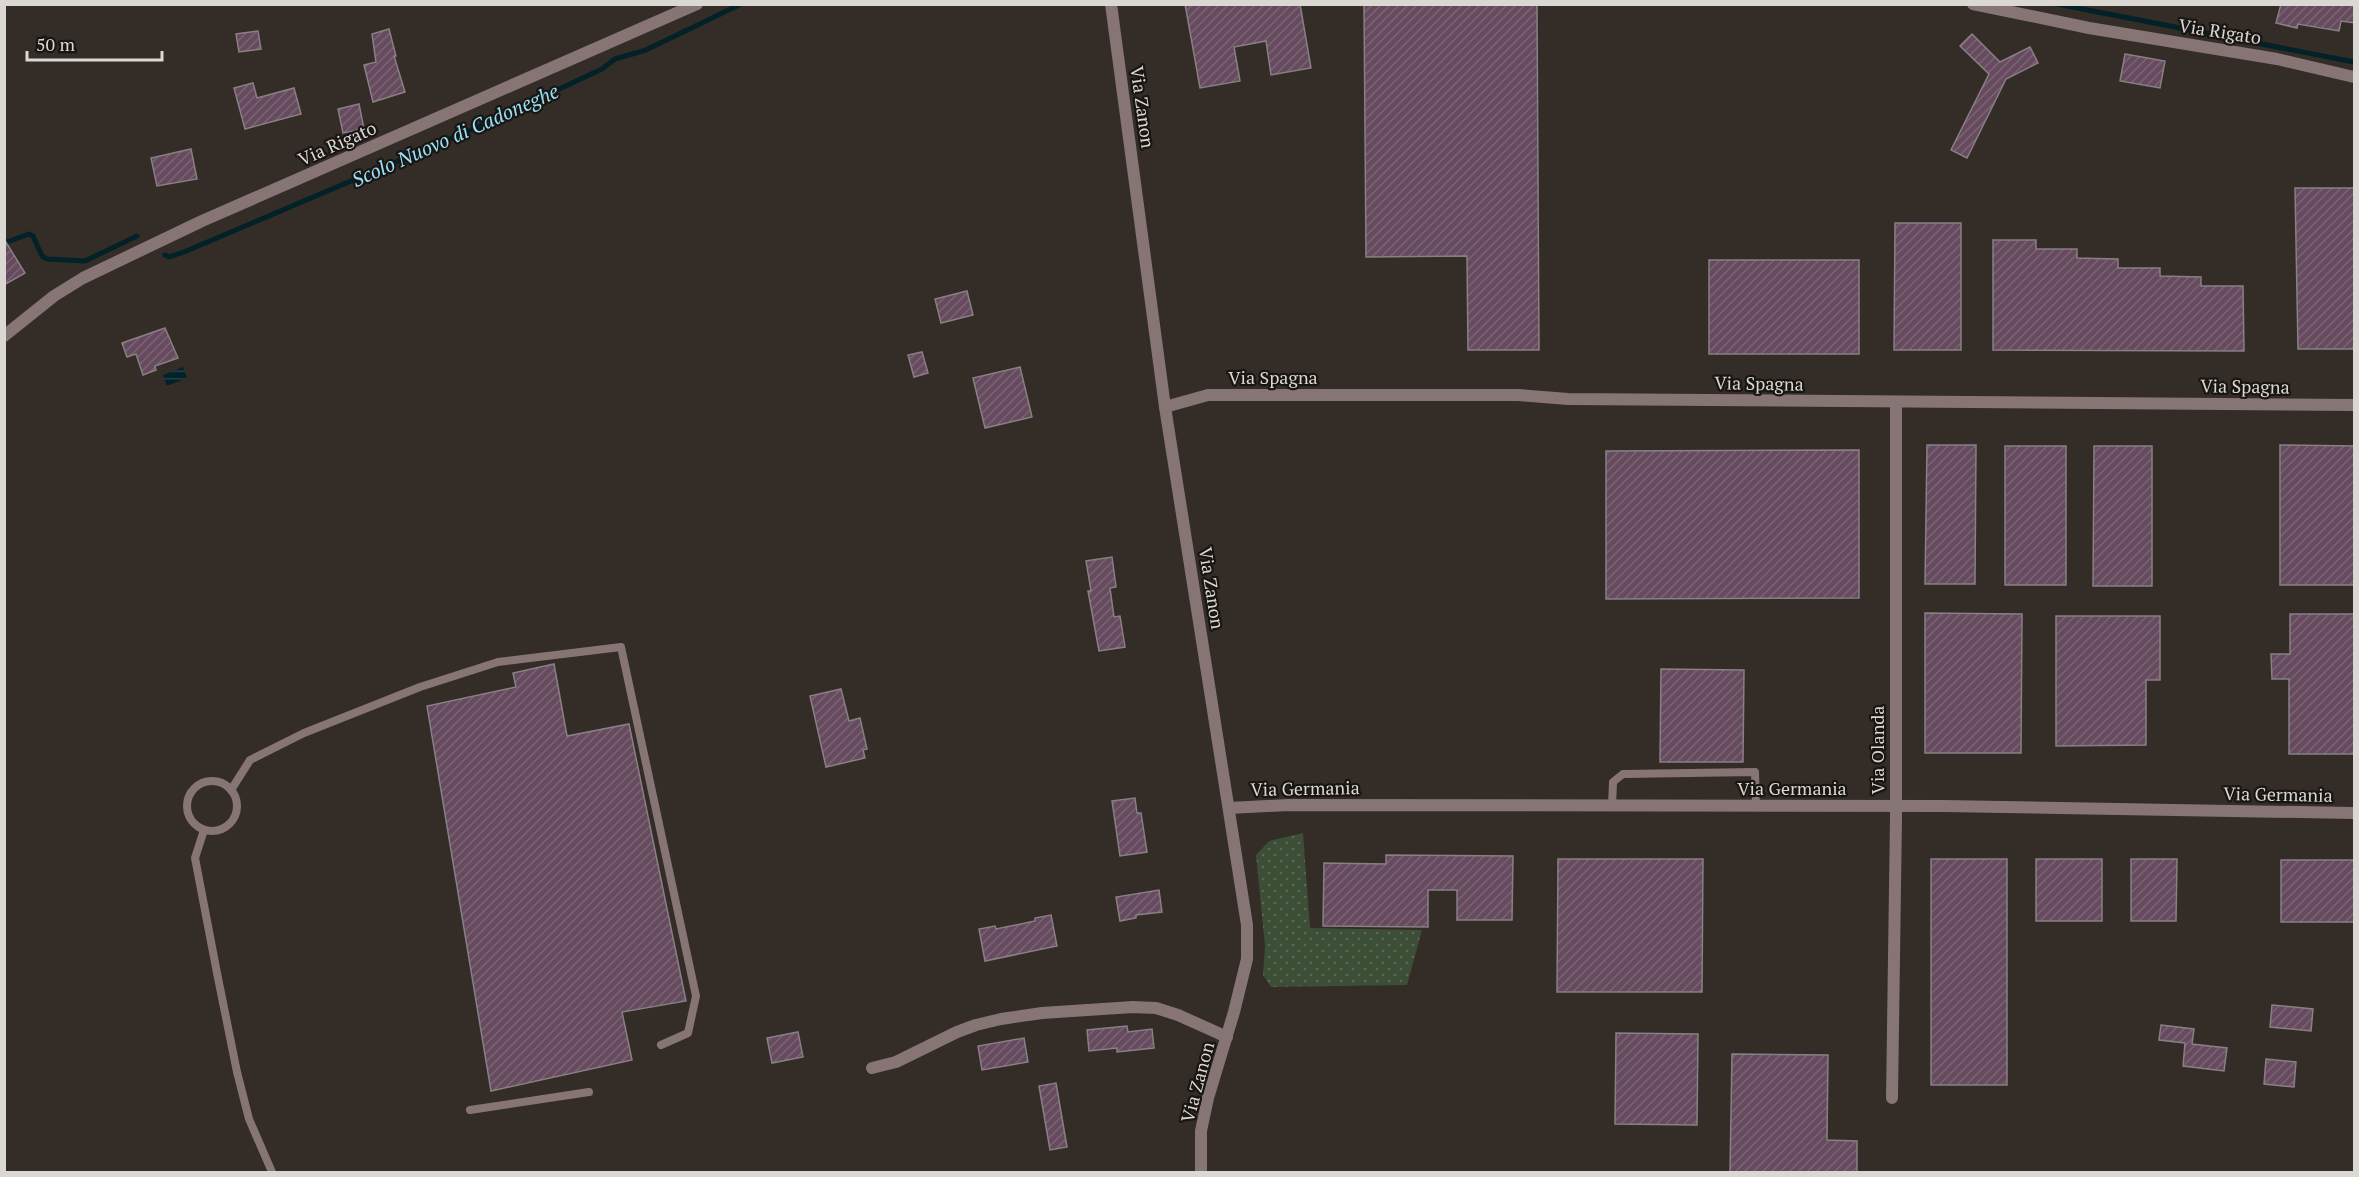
<svg xmlns="http://www.w3.org/2000/svg" width="2359" height="1177" viewBox="0 0 2359 1177" font-family="'PT Serif',serif">
<defs>
<pattern id="grass-dots" width="8" height="8" patternUnits="userSpaceOnUse" patternTransform="scale(1.5)"><rect width="8" height="8" fill="#3c4f36"/><path d="M2 2h.1M6 6h.1" fill="none" stroke="#586852" stroke-width="1.8" stroke-linecap="round"/></pattern>
<pattern id="water-rules" width="6" height="5" patternUnits="userSpaceOnUse" patternTransform="scale(1.5)"><rect width="6" height="5" fill="#022129"/><path d="M0 2.5h6" fill="none" stroke="#264047"/></pattern>
<pattern id="building-hatch" width="6" height="6" patternUnits="userSpaceOnUse" patternTransform="scale(1.5)"><rect width="6" height="6" fill="#664a5e"/><path d="M-1 1l2-2M0 6l6-6M5 7l2-2" fill="none" stroke="#7b6374"/></pattern>
</defs>
<rect width="100%" height="100%" fill="#332c27"/>
<path fill="url(#grass-dots)" d="M1303 833 1310 928 1422 930 1407 985 1271 987 1263 975 1265 946 1256 855 1269 841Z"/>
<path fill="url(#water-rules)" d="M183 367 187 378 167 386 163 375Z"/>
<g fill="none" stroke-linecap="round" stroke-linejoin="round">
<g stroke="#022129" stroke-width="5">
<path d="M2057 4 2354 62"/>
<path d="M4 243 29 234 33 236 42 256 47 259 85 261 137 236"/>
<path d="M165 255 169 257 184 252 478 127 602 69 615 59 646 50 741 4"/>
</g>
</g>
<g fill="url(#building-hatch)" stroke="#888085" stroke-width="1.5">
<path d="M1185 4H1300L1311 68 1271 75 1266 41 1234 47 1240 81 1200 88Z"/>
<path d="M1364 4H1537L1539 350H1468L1467 256 1366 257Z"/>
<path d="M2281 4H2355V23L2341 21 2339 31 2298 24 2297 28 2276 23Z"/>
<path d="M389 29 396 56H394L405 92 373 102 364 65 376 62 372 34Z"/>
<path d="M258 31 261 49 239 52 236 34Z"/>
<path d="M1972 34 2000 62 2030 47 2038 63 2006 79 1967 158 1951 150 1989 74 1960 46Z"/>
<path d="M2125 54 2165 61 2160 88 2120 81Z"/>
<path d="M253 83 257 98 294 88 301 114 245 129 234 88Z"/>
<path d="M359 104 364 129 343 133 338 109Z"/>
<path d="M191 149 197 179 157 186 151 158Z"/>
<path d="M2295 188H2355V349H2298Z"/>
<path d="M1895 223H1961V350H1894Z"/>
<path d="M4 239 25 273 4 285Z"/>
<path d="M1993 240H2036V249H2077V258L2118 259V268H2160V276L2201 277V286H2243L2244 351 1993 350Z"/>
<rect x="1709" y="260" width="150" height="94"/>
<path d="M967 291 973 315 941 323 935 299Z"/>
<path d="M165 328 178 358 155 366 156 370 143 375 136 354 127 357 122 343Z"/>
<path d="M922 352 928 373 914 377 908 355Z"/>
<path d="M1020 367 1032 417 985 428 973 378Z"/>
<path d="M1927 445H1976L1975 584H1925Z"/>
<path d="M2280 445 2355 446V585H2280Z"/>
<rect x="2005" y="446" width="61" height="139"/>
<path d="M2094 446H2152V586H2093Z"/>
<path d="M1859 450V598L1606 599V451Z"/>
<path d="M1112 557 1116 587 1110 588 1114 617 1120 616 1125 647 1099 651 1088 591H1091L1086 561Z"/>
<path d="M1925 613 2022 614 2021 753H1925Z"/>
<path d="M2290 614H2355V754H2289V679H2272L2271 654H2290Z"/>
<path d="M2056 616H2160V680H2146V745L2056 746Z"/>
<path d="M554 664 567 736 629 724 686 1001 622 1012 632 1060 491 1091 427 706 516 687 513 673Z"/>
<path d="M1661 669 1744 670 1743 762H1660Z"/>
<path d="M841 689 849 721 860 718 867 749 863 750 865 758 826 767 810 696Z"/>
<path d="M1135 798 1137 813H1141L1147 852 1120 856 1112 801Z"/>
<path d="M1386 855 1513 856 1512 920H1457V890H1428V927L1323 926 1324 863 1386 864Z"/>
<path d="M1558 859H1703L1702 992H1557Z"/>
<rect x="1931" y="859" width="76" height="226"/>
<rect x="2036" y="859" width="66" height="62"/>
<path d="M2131 859H2177L2176 921H2131Z"/>
<rect x="2281" y="860" width="74" height="62"/>
<path d="M1159 890 1162 912 1136 915V918L1120 921 1116 897Z"/>
<path d="M1051 915 1057 946 985 961 979 929 995 926 996 929 1035 921V918Z"/>
<path d="M2272 1005 2313 1009 2311 1031 2270 1027Z"/>
<path d="M2161 1025 2194 1029 2192 1044 2227 1048 2224 1071 2183 1066 2185 1043 2159 1040Z"/>
<path d="M1127 1026 1128 1032 1152 1029 1154 1048 1117 1052V1048L1089 1051 1087 1030Z"/>
<path d="M798 1032 803 1057 772 1063 767 1038Z"/>
<path d="M1616 1033 1698 1034 1697 1125 1615 1124Z"/>
<path d="M1024 1038 1028 1062 982 1070 978 1046Z"/>
<path d="M1732 1054 1828 1055 1827 1140 1857 1141V1173L1730 1172Z"/>
<path d="M2266 1059 2296 1062 2294 1087 2264 1084Z"/>
<path d="M1056 1083 1067 1147 1050 1150 1039 1086Z"/>
</g>
<g fill="none" stroke-linecap="round" stroke-linejoin="round">
<g stroke="#867574" stroke-width="8">
<circle cx="212" cy="806" r="25"/>
<path d="M231 790 250 760 304 733 420 687 498 662 621 647 696 996 688 1033 661 1045"/>
<path d="M1612 806 1613 782 1623 774 1755 772 1756 806"/>
<path d="M204 830 195 858 217 973 237 1072 249 1119 272 1172"/>
<path d="M470 1110 589 1092"/>
</g>
<g stroke="#867574" stroke-width="12">
<path d="M1111 4 1165 407 1247 925V959L1234 1012 1208 1098 1201 1131V1172"/>
<path d="M1973 4 2089 28 2277 59 2354 77"/>
<path d="M4 336 54 296 83 278 202 221 697 4"/>
<path d="M1165 407 1208 395H1518L1568 399 2354 405"/>
<path d="M872 1068 896 1062 957 1032 976 1025 1001 1019 1042 1013 1133 1007 1156 1008 1178 1015 1227 1037"/>
<path d="M1892 1098 1896 817V402"/>
</g>
<path stroke="#867574" stroke-width="12" d="M1229 808 1288 805 1943 806 2354 813"/>
</g>
<g text-anchor="middle" dominant-baseline="central" stroke-width="4.5" stroke-linejoin="round" paint-order="stroke">
<g font-size="18" fill="#dbd7d3" stroke="#181513">
<text transform="translate(2220 31) rotate(9)">Via Rigato</text>
<text transform="translate(1143 107) rotate(82)">Via Zanon</text>
<text transform="translate(337 143) rotate(-24)">Via Rigato</text>
<text x="1273" y="377">Via Spagna</text>
<text transform="translate(1759 383) rotate(1)">Via Spagna</text>
<text transform="translate(2245 386) rotate(1)">Via Spagna</text>
<text transform="translate(1212 588) rotate(81)">Via Zanon</text>
<text transform="translate(1877 750) rotate(-90)">Via Olanda</text>
<text transform="translate(1305 788) rotate(-1)">Via Germania</text>
<text x="1792" y="788">Via Germania</text>
<text transform="translate(2278 794) rotate(1)">Via Germania</text>
<text transform="translate(1197 1082) rotate(-75)">Via Zanon</text>
</g>
<g font-size="20" font-style="italic" fill="#98e1f7" stroke="#181513">
<text transform="translate(455 135) rotate(-24)">Scolo Nuovo di Cadoneghe</text>
</g>
</g>
<rect width="2359" height="1177" fill="none" stroke="#dbd7d3" stroke-width="12"/>
<path d="M27 51v9h135v-9" fill="none" stroke="#dbd7d3" stroke-width="3"/>
<text x="36" y="51" font-size="18" fill="#dbd7d3" stroke="#181513" stroke-width="4.5" paint-order="stroke">50 m</text>
</svg>
